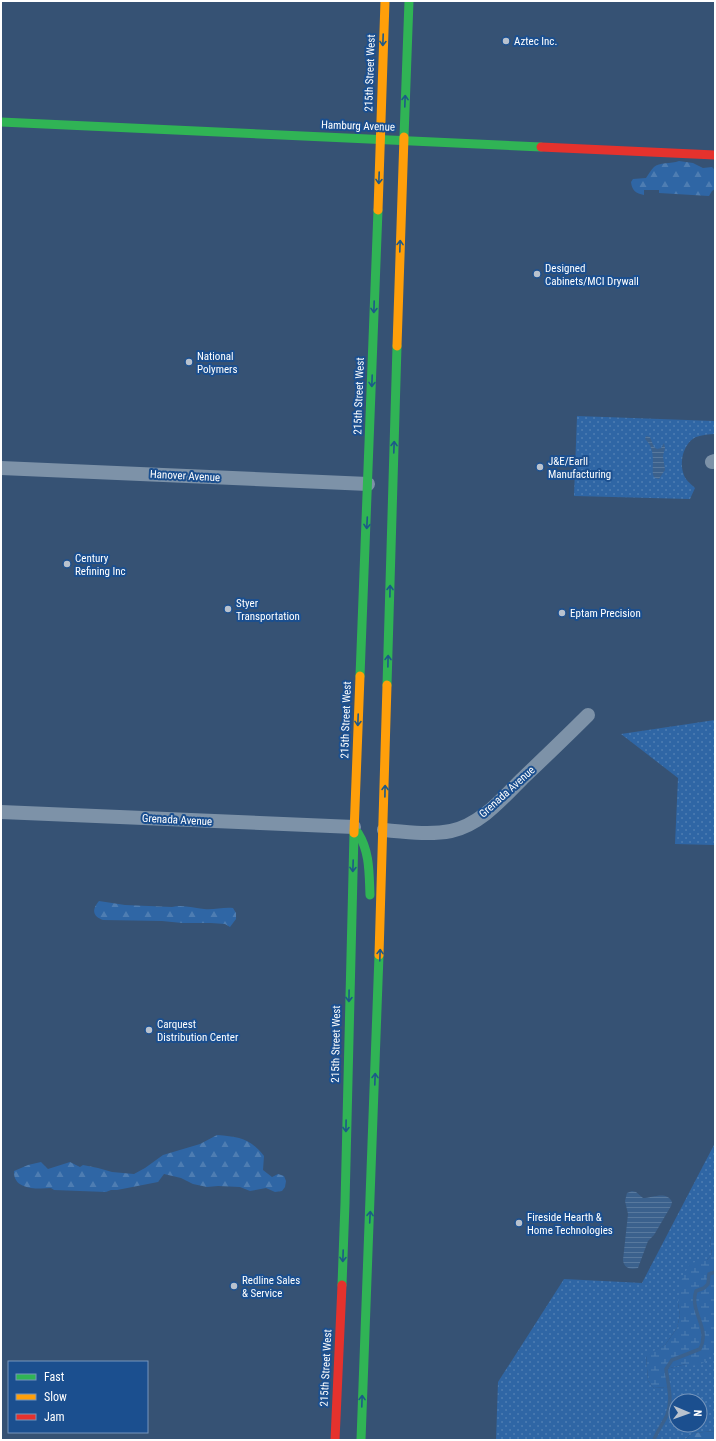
<svg xmlns="http://www.w3.org/2000/svg" width="716" height="1441" viewBox="0 0 716 1441" font-family="'Roboto Condensed',sans-serif">
<defs>
<pattern id="grass-dots" width="8" height="8" patternUnits="userSpaceOnUse"><rect width="8" height="8" fill="#2f66a5"/><path d="M2 2h.1M6 6h.1" fill="none" stroke="#4e7db2" stroke-width="1.8" stroke-linecap="round"/></pattern>
<pattern id="forest-firs" width="22" height="20" patternUnits="userSpaceOnUse"><rect width="22" height="20" fill="#2f66a5"/><path d="M5 1l3.5 6h-7zM16 11l3.5 6h-7z" fill="#4e7db2"/></pattern>
<pattern id="wetland-marsh" width="20" height="14" patternUnits="userSpaceOnUse"><rect width="20" height="14" fill="#2f66a5"/><path d="M1 5h8M5 5V1M11 12h8M15 12V8" fill="none" stroke="#4e7db2"/></pattern>
<pattern id="water-rules" width="6" height="5" patternUnits="userSpaceOnUse"><rect width="6" height="5" fill="#3b618d"/><path d="M0 2.5h6" fill="none" stroke="#58799e"/></pattern>
</defs>
<rect width="100%" height="100%" fill="#365274"/>
<g fill="url(#grass-dots)" fill-rule="evenodd">
<path d="M577 416 715 421V434C709 434 702 435 696 437 682 444 678 466 686 479 688 482 692 485 695 488L690 499 574 496Z"/>
<path d="M715 720 714 845 675 844 678 778 621 734Z"/>
<path d="M715 1143V1232L713 1233 710 1243 712 1254 707 1260 678 1303 680 1315 677 1328 665 1345 646 1356 648 1381 654 1388 668 1387 666 1369 686 1364 714 1346 715 1339V1431L693 1433 684 1440H496L498 1382 564 1279 642 1283ZM676 1401H700V1425H676Z"/>
</g>
<g fill="url(#forest-firs)">
<path d="M679 161 693 163 703 168 712 167 715 170V189L712 191 709 196 659 193V190H644V195C636 193 632 191 631 182L633 179 646 178C648 175 651 170 654 167 659 162 671 164 679 161Z"/>
<path d="M99 901 125 905 172 907C182 904 194 908 204 909 214 910 223 907 233 908L236 913V919L230 927 225 924 211 923H182L162 921 103 920C92 916 92 909 99 901Z"/>
<path d="M217 1135C239 1137 250 1138 264 1156L263 1170 272 1177 278 1174 284 1176 286 1181 285 1187 282 1191 275 1192 266 1188 250 1191 240 1187 218 1186 207 1187 193 1184 181 1178 164 1174 158 1182 117 1190H111L106 1192 54 1190 51 1188C37 1189 13 1190 14 1171L28 1165 41 1162 48 1169 70 1162 80 1167 83 1165 98 1168 112 1172 134 1174 145 1168 163 1155 200 1144Z"/>
<path d="M715 1431V1440H684L693 1433Z"/>
</g>
<path fill="url(#wetland-marsh)" d="M715 1232 714 1346 706 1361 699 1365 689 1366 686 1364 666 1369 669 1387 654 1388 648 1381 646 1355 665 1345 677 1328 680 1315 678 1303 681 1281 690 1263 707 1260 712 1254 710 1243 713 1233Z"/>
<g fill="url(#water-rules)">
<path d="M646 436 650 437 654 447 657 449 661 448 664 443 665 448 663 456 665 470 659 479 655 478 653 475C652 463 656 449 645 439Z"/>
<path d="M632 1191 636 1192 643 1198C652 1198 667 1190 672 1202L671 1206 654 1235 648 1241 638 1268C630 1270 624 1268 623 1260L628 1214 625 1201 627 1193Z"/>
</g>
<g fill="none" stroke-linecap="round" stroke-linejoin="round">
<path stroke="#3b618d" stroke-width="3.5" d="M654 1440C657 1431 663 1424 667 1415 673 1400 668 1384 666 1369L672 1360 700 1349C711 1328 689 1312 696 1291L704 1288 708 1284 709 1274 715 1272"/>
<g stroke="#7d92a8" stroke-width="14">
<path d="M712 462 715 461"/>
<path d="M1 468 368 484"/>
<path d="M1 812 354 827"/>
<path d="M384 830C406 832 430 835 451 831 480 825 502 799 522 779 544 758 566 737 588 715"/>
</g>
<g stroke="#30b455" stroke-width="9">
<path d="M1 122 541 147"/>
<path d="M404 137 409 1"/>
<path d="M360 676 378 210"/>
<path d="M387 685 397 346"/>
<path d="M358 833C370 852 369 873 370 895"/>
<path d="M342 1285 345 1203 354 833"/>
<path d="M361 1440 379 955"/>
</g>
<g stroke="#ff9f0a" stroke-width="9">
<path d="M378 210 385 1"/>
<path d="M397 346 404 137"/>
<path d="M354 833 360 676"/>
<path d="M379 955 387 685"/>
</g>
<g stroke="#e5322d" stroke-width="9">
<path d="M541 147 715 155"/>
<path d="M335 1440 342 1285"/>
</g>
</g>
<defs><path id="oneway-shaft" d="M-6 0H5M1.5-3L5.5 0L1.5 3" fill="none" stroke-width="1.6" stroke-linecap="round" stroke-linejoin="round"/></defs>
<g stroke="#1d5989">
<use href="#oneway-shaft" transform="translate(383 40) rotate(92)"/>
<use href="#oneway-shaft" transform="translate(405 101) rotate(-88)"/>
<use href="#oneway-shaft" transform="translate(379 178) rotate(92)"/>
<use href="#oneway-shaft" transform="translate(400 246) rotate(-88)"/>
<use href="#oneway-shaft" transform="translate(374 307) rotate(92)"/>
<use href="#oneway-shaft" transform="translate(372 381) rotate(92)"/>
<use href="#oneway-shaft" transform="translate(394 447) rotate(-88)"/>
<use href="#oneway-shaft" transform="translate(367 523) rotate(93)"/>
<use href="#oneway-shaft" transform="translate(390 591) rotate(-89)"/>
<use href="#oneway-shaft" transform="translate(388 661) rotate(-89)"/>
<use href="#oneway-shaft" transform="translate(358 720) rotate(92)"/>
<use href="#oneway-shaft" transform="translate(385 791) rotate(-89)"/>
<use href="#oneway-shaft" transform="translate(353 866) rotate(92)"/>
<use href="#oneway-shaft" transform="translate(380 955) rotate(-88)"/>
<use href="#oneway-shaft" transform="translate(349 996) rotate(91)"/>
<use href="#oneway-shaft" transform="translate(375 1079) rotate(-88)"/>
<use href="#oneway-shaft" transform="translate(346 1126) rotate(91)"/>
<use href="#oneway-shaft" transform="translate(370 1217) rotate(-87)"/>
<use href="#oneway-shaft" transform="translate(343 1256) rotate(92)"/>
<use href="#oneway-shaft" transform="translate(362 1401) rotate(-88)"/>
</g>
<g fill="#b9c2ce" stroke="#1b4f8f" stroke-width="1.5">
<circle cx="506" cy="41" r="4"/>
<circle cx="537" cy="274" r="4"/>
<circle cx="189" cy="362" r="4"/>
<circle cx="540" cy="467" r="4"/>
<circle cx="67" cy="564" r="4"/>
<circle cx="228" cy="609" r="4"/>
<circle cx="562" cy="613" r="4"/>
<circle cx="149" cy="1030" r="4"/>
<circle cx="519" cy="1223" r="4"/>
<circle cx="234" cy="1286" r="4"/>
</g>
<g text-anchor="middle" dominant-baseline="central" stroke-width="4" stroke-linejoin="round" paint-order="stroke">
<g font-size="11" fill="#fff" stroke="#1b4f8f" text-anchor="start">
<text x="514" y="41">Aztec Inc.</text>
<text x="545" y="268">Designed<tspan x="545" dy="13">Cabinets/MCI Drywall</tspan></text>
<text x="197" y="356">National<tspan x="197" dy="13">Polymers</tspan></text>
<text x="548" y="461">J&amp;E/Earll<tspan x="548" dy="13">Manufacturing</tspan></text>
<text x="75" y="558">Century<tspan x="75" dy="13">Refining Inc</tspan></text>
<text x="236" y="603">Styer<tspan x="236" dy="13">Transportation</tspan></text>
<text x="570" y="613">Eptam Precision</text>
<text x="157" y="1024">Carquest<tspan x="157" dy="13">Distribution Center</tspan></text>
<text x="527" y="1217">Fireside Hearth &amp;<tspan x="527" dy="13">Home Technologies</tspan></text>
<text x="242" y="1280">Redline Sales<tspan x="242" dy="13">&amp; Service</tspan></text>
</g>
<g font-size="11" fill="#fff" stroke="#1b4f8f">
<text transform="translate(370 73) rotate(-88)">215th Street West</text>
<text transform="translate(358 126) rotate(2)">Hamburg Avenue</text>
<text transform="translate(359 396) rotate(-88)">215th Street West</text>
<text transform="translate(185 476) rotate(3)">Hanover Avenue</text>
<text transform="translate(346 720) rotate(-88)">215th Street West</text>
<text transform="translate(507 792) rotate(-42)">Grenada Avenue</text>
<text transform="translate(177 820) rotate(3)">Grenada Avenue</text>
<text transform="translate(336 1044) rotate(-89)">215th Street West</text>
<text transform="translate(326 1368) rotate(-87)">215th Street West</text>
</g>
</g>
<rect width="716" height="1441" fill="none" stroke="#ffffff" stroke-width="4"/>
<rect x="8" y="1361" width="140" height="72" fill="#1b4f8f" stroke="#7695bc"/>
<rect x="16" y="1374" width="20" height="6" fill="#30b455" stroke="#7695bc"/>
<text x="44" y="1381" font-size="12" fill="#ffffff">Fast</text>
<rect x="16" y="1394" width="20" height="6" fill="#ff9f0a" stroke="#7695bc"/>
<text x="44" y="1401" font-size="12" fill="#ffffff">Slow</text>
<rect x="16" y="1414" width="20" height="6" fill="#e5322d" stroke="#7695bc"/>
<text x="44" y="1421" font-size="12" fill="#ffffff">Jam</text>
<g transform="translate(688 1413) rotate(92)"><circle r="19" fill="#1b4f8f" stroke="#7695bc"/>
<path d="M0-3L7 15L0 10L-7 15Z" fill="#b9c2ce"/>
<text y="-6" font-size="11" font-weight="bold" text-anchor="middle" fill="#ffffff">N</text>
</g>
</svg>
